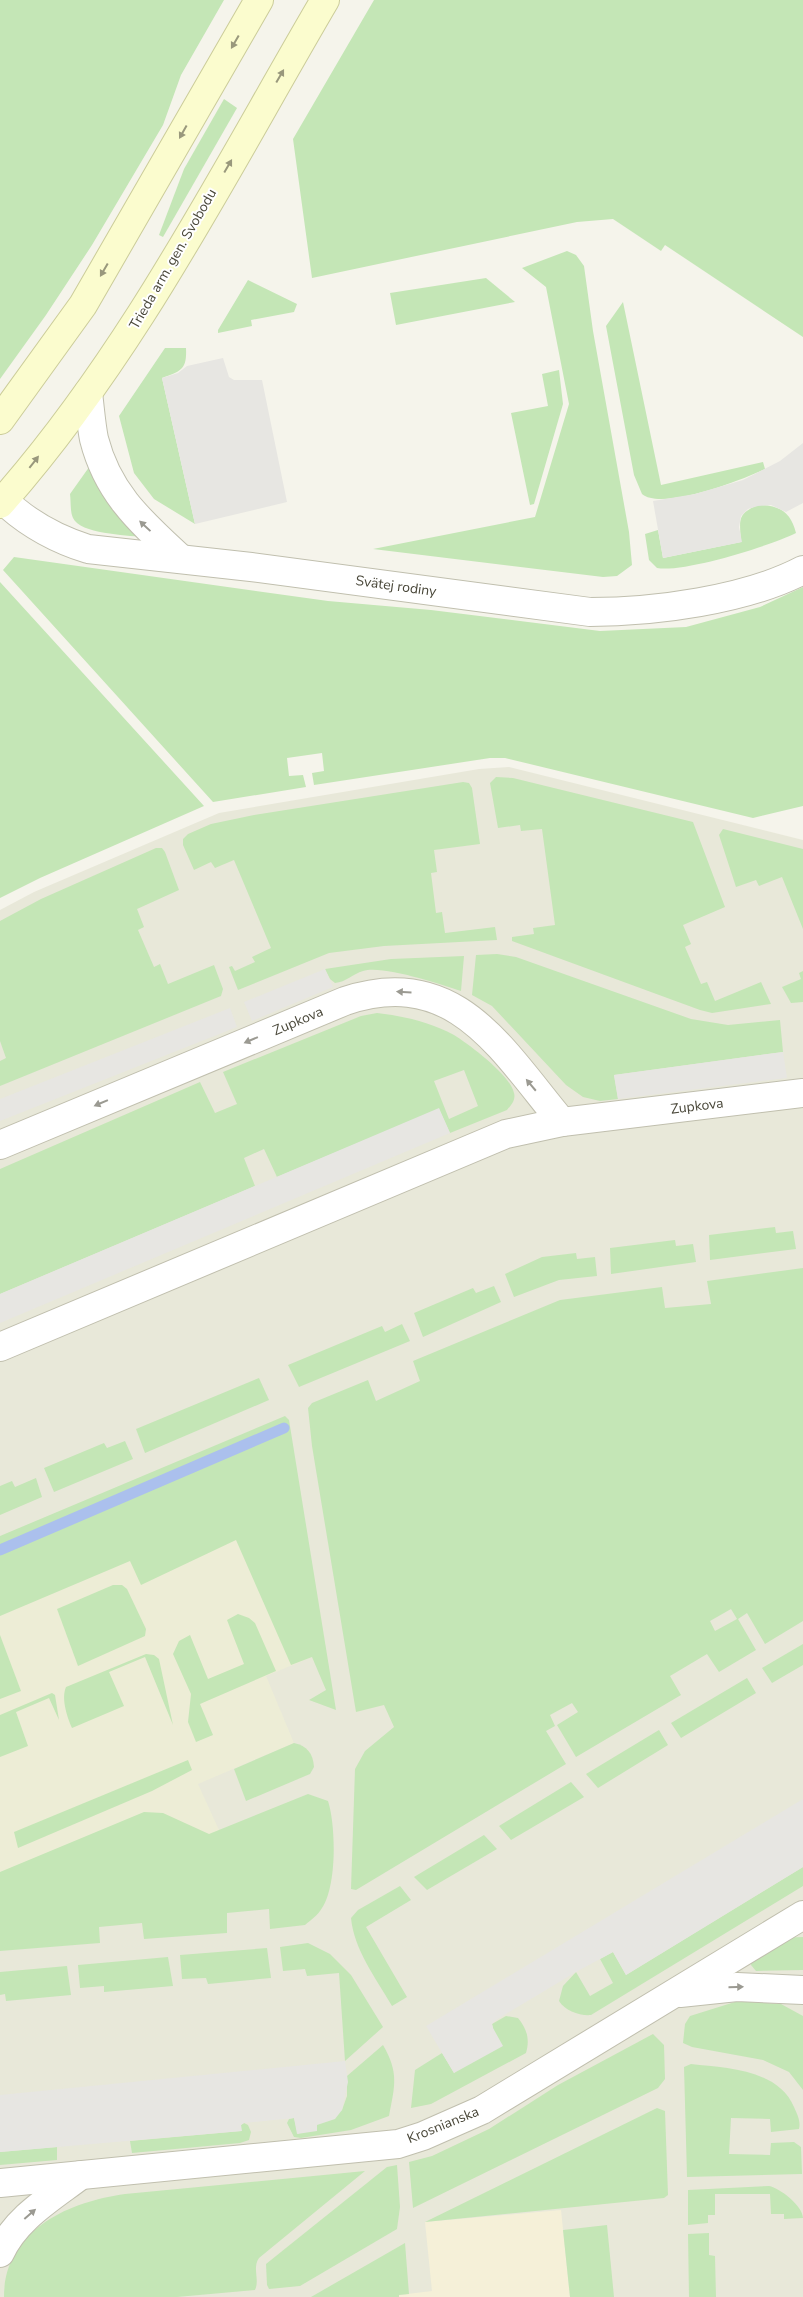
<svg xmlns="http://www.w3.org/2000/svg" width="803" height="2297" viewBox="0 0 803 2297" font-family="'Nunito Sans',sans-serif">
<rect width="100%" height="100%" fill="#f5f4eb"/>
<path fill="#e8e8d9" d="M509 767 803 840V2297H0V910L34 892 219 813 479 769Z"/>
<path fill="#f5f0d8" d="M561 2210 570 2297H399V2295L432 2291 425 2222Z"/>
<path fill="#ededd6" d="M235 1468 312 1657 266 1676 294 1743 198 1784 224 1841 0 1908V1569Z"/>
<g fill="#c4e6b6" fill-rule="evenodd">
<path d="M0 0H224L181 75 163 125 92 245 46 315 0 379Z"/>
<path d="M374 0H803V337L665 245 661 251 613 219 577 222 312 278 293 139Z"/>
<path d="M224 99 237 108 163 237 159 235 184 169Z"/>
<path d="M567 251 576 255 584 266 593 331 629 532 632 565 617 576 603 577 373 549 535 517 569 404 546 287 522 268Z"/>
<path d="M486 278 515 302 396 325 390 293Z"/>
<path d="M248 280 297 304 294 312 251 320 252 326 218 333V330Z"/>
<path d="M623 302 661 485 763 462 765 469C742 480 662 511 642 494L634 475 606 326Z"/>
<path d="M165 348H186C187 370 181 371 162 378L195 524 154 499 134 473 119 416Z"/>
<path d="M559 370 563 404 534 504 530 505 511 413 548 406 542 374Z"/>
<path d="M92 463 142 537C126 535 80 534 73 518 70 512 71 501 70 494Z"/>
<path d="M758 505C779 505 791 512 796 533 770 546 683 573 657 568L649 560 645 534 658 530 663 558 741 542C740 521 736 514 758 505Z"/>
<path d="M14 557 328 601 431 610 600 631 686 627 760 607 803 587V806L753 818 505 758H490L314 785 312 773 324 771 322 753 287 758 289 776 303 775 306 787 213 802 3 570Z"/>
<path d="M0 582 204 806 40 878 0 898Z"/>
<path d="M496 777 513 778 693 822 725 907 683 925 691 944 685 947 701 984 707 982 715 1001 761 982 771 1004 712 1013 700 1010 512 941V937L534 934 533 928 555 925 542 829 521 831 520 825 498 828 490 783Z"/>
<path d="M463 782 469 783 472 788 480 844 434 850 437 872 431 873 436 913 442 912 445 933 495 927 497 940 384 946 329 953 238 990 229 967 232 966 235 971 255 962 252 957 271 948 234 860 215 868 211 862 194 870 183 845V839L188 834 211 824 254 815Z"/>
<path d="M723 829 803 849V929L782 877 759 886 756 880 736 887 719 835Z"/>
<path d="M156 848H162L165 852 179 890 137 909 144 927 138 930 154 967 160 964 168 984 214 965 223 989 221 996 0 1086V1061L6 1058 0 1041V921L41 899Z"/>
<path d="M497 954 516 957 691 1019 728 1025 780 1020 783 1052 614 1075 618 1099 600 1101 583 1097 566 1085 492 1006 472 995 476 955Z"/>
<path d="M464 956 461 991C439 984 383 965 363 971 353 974 346 982 335 983L330 979 325 969 391 959Z"/>
<path d="M803 971V1002L791 1003 782 987 801 979 799 973Z"/>
<path d="M377 1013C403 1016 430 1022 454 1035 470 1045 510 1075 514 1093 516 1100 511 1105 507 1110L450 1133 439 1109 277 1177 264 1149 244 1158 255 1186 0 1294V1169L200 1082 215 1113 237 1104 223 1072 361 1016ZM464 1070 478 1106 449 1119 434 1081Z"/>
<path d="M775 1227 776 1233 793 1231 796 1249 710 1260 709 1235Z"/>
<path d="M675 1240 676 1246 693 1244 696 1262 611 1274 610 1248Z"/>
<path d="M576 1253 577 1259 595 1257 597 1276 559 1280 514 1297 505 1274 542 1257Z"/>
<path d="M803 1268V1621L765 1644 747 1613 738 1619 756 1650 719 1672 707 1654 670 1676 681 1695 576 1757 557 1725 578 1712 572 1703 550 1715 555 1726 546 1731 566 1764 356 1890 351 1889 355 1769 365 1751 394 1727 384 1705 356 1712 312 1446 308 1408 312 1403 368 1380 376 1401 420 1381 413 1361 560 1300 662 1287 665 1308 711 1304 707 1281ZM731 1609 737 1619 715 1631 710 1621Z"/>
<path d="M494 1286 501 1302 423 1337 414 1313 473 1288 476 1293Z"/>
<path d="M402 1324 410 1341 299 1387 288 1365 382 1326 385 1332Z"/>
<path d="M259 1378 269 1400 145 1453 136 1429Z"/>
<path d="M285 1416 289 1420 336 1710 309 1700 326 1690 312 1657 291 1665 236 1540 141 1585 130 1561 0 1616V1536Z"/>
<path d="M125 1441 133 1459 54 1492 44 1468 104 1443 107 1448Z"/>
<path d="M36 1478 42 1497 0 1515V1486L12 1481 15 1487Z"/>
<path d="M113 1585H122L127 1589 146 1629 145 1636 78 1666 57 1609Z"/>
<path d="M238 1614 249 1618 255 1623 276 1671 200 1704 213 1735 196 1742 188 1722 191 1694 173 1654 179 1641 190 1635 208 1679 244 1664 227 1620Z"/>
<path d="M0 1635 21 1691 0 1699Z"/>
<path d="M803 1644V1665L772 1683 762 1668Z"/>
<path d="M146 1654 154 1655 159 1659 173 1725 145 1657 109 1672 124 1706 72 1728C67 1717 61 1698 66 1687Z"/>
<path d="M747 1678 756 1693 681 1738 671 1723Z"/>
<path d="M52 1693 55 1695 59 1720 49 1698 16 1712 28 1746 0 1757V1715Z"/>
<path d="M659 1730 668 1745 598 1788 586 1774Z"/>
<path d="M294 1743C307 1746 313 1753 314 1767L310 1774 246 1801 234 1769Z"/>
<path d="M188 1760 192 1770 152 1791 18 1848 14 1832Z"/>
<path d="M571 1782 584 1797 511 1840 499 1826Z"/>
<path d="M308 1794 328 1801C336 1826 337 1886 322 1908 318 1915 311 1920 305 1925L270 1929 269 1909 227 1913V1933L144 1939 142 1923 99 1927 100 1943 0 1951V1872L144 1812 163 1813 209 1834Z"/>
<path d="M484 1835 497 1849 427 1890 414 1877Z"/>
<path d="M803 1867V1886L591 2015C580 2016 565 2011 559 2001L563 1986 576 1972 590 1996 613 1983 600 1959 613 1952 626 1975Z"/>
<path d="M400 1886 411 1900 366 1927 407 1997 392 2006C376 1978 354 1950 351 1918L358 1910Z"/>
<path d="M803 1937V1970L756 1971 751 1965 752 1957 779 1938Z"/>
<path d="M308 1943 330 1954 351 1975 383 2027 345 2061 339 1973 307 1976 305 1969 283 1971 280 1947Z"/>
<path d="M267 1948 271 1978 208 1984 206 1978 182 1979 180 1955Z"/>
<path d="M168 1957 173 1986 104 1992V1986L80 1988 78 1965Z"/>
<path d="M67 1966 71 1995 6 2001 5 1994 0 1995V1972Z"/>
<path d="M738 2001 781 2004 803 2016V2090L789 2072 763 2060 692 2047 683 2043 685 2024 690 2016Z"/>
<path d="M506 2016 518 2018C527 2029 530 2039 526 2053L431 2104 411 2108 415 2070 442 2053 454 2073 493 2028 492 2024Z"/>
<path d="M653 2034 664 2045 665 2079 658 2088 413 2208 409 2162 432 2156 489 2129 558 2085Z"/>
<path d="M383 2045C399 2073 395 2085 389 2116L351 2130 301 2138 294 2137 287 2123 289 2119 294 2118 298 2134 342 2110 347 2096V2076Z"/>
<path d="M691 2064C726 2068 778 2069 794 2107 797 2114 801 2121 799 2129L771 2132 770 2119 731 2118 729 2154 770 2155 771 2143 794 2142 801 2147 802 2174 687 2177 684 2067Z"/>
<path d="M657 2108 665 2111 668 2195 664 2198 425 2222Z"/>
<path d="M244 2123 248 2125 251 2132 249 2140 240 2143 132 2153 130 2141 241 2131V2125Z"/>
<path d="M57 2147V2160L0 2165V2152Z"/>
<path d="M397 2165 400 2207 397 2229 300 2286 269 2289 267 2285 266 2264 387 2167Z"/>
<path d="M365 2171 259 2258C252 2268 260 2280 255 2290L177 2297H4C4 2231 67 2202 125 2194Z"/>
<path d="M769 2186C780 2188 803 2206 803 2218L784 2219V2214H771L770 2194H715V2215H708V2223L688 2225V2190Z"/>
<path d="M607 2225 614 2297H570L563 2230Z"/>
<path d="M709 2233V2255L715 2256 716 2297H689L688 2234Z"/>
<path d="M405 2243 409 2294 399 2295V2297H311Z"/>
</g>
<g fill="#e7e6e2">
<path d="M223 358 229 377 234 380H262L287 502 195 524 162 378 178 373 187 366Z"/>
<path d="M803 443V503L786 512 771 505 758 506 748 509 741 516 739 527 742 542 663 558 653 501 695 494 743 480 780 461Z"/>
<path d="M325 969 333 987 252 1021 244 1002Z"/>
<path d="M230 1008 237 1027 0 1121V1099Z"/>
<path d="M783 1052 787 1078 618 1099 614 1075Z"/>
<path d="M439 1108 450 1133 0 1323V1294Z"/>
<path d="M803 1799V1867L626 1975 613 1952 576 1972 496 2020 492 2024 493 2028 503 2046 454 2073 426 2026Z"/>
<path d="M345 2061 348 2082 342 2110 335 2119 317 2125V2131L297 2134 294 2118 244 2123 241 2125 242 2131 0 2152V2095Z"/>
</g>
<g fill="none" stroke-linecap="round" stroke-linejoin="round">
<path stroke="#abc0ed" stroke-width="11" d="M0 1550 284 1428"/>
<g stroke="#c0bfae" stroke-width="30">
<g id="street">
<path d="M88 393C90 408 91 424 94 439 108 494 141 522 181 559"/>
<path d="M0 497C24 521 56 539 88 549L251 567 590 612C654 612 746 600 803 570"/>
<path d="M0 1145 345 1001C455 964 501 1049 562 1122"/>
<path d="M0 1347 506 1134 562 1122 803 1093"/>
<path d="M680 1993 737 1987 803 1990"/>
<path d="M0 2183 398 2144 423 2136 482 2110 803 1915"/>
<path d="M0 2253C16 2218 51 2198 81 2175"/>
</g>
</g>
<g stroke="#cbcc99" stroke-width="30">
<g id="secondary">
<path d="M0 420 83 305 259 0"/>
<path d="M0 504C133 354 224 172 325 0"/>
</g>
</g>
<use href="#street" stroke="#fff" stroke-width="28"/>
<use href="#secondary" stroke="#fbfcce" stroke-width="28"/>
</g>
<defs><path id="oneway-solid" d="M-6-.8H1V-3.2L6.5 0L1 3.2V.8H-6Z" transform="scale(1.25)"/></defs>
<g fill="#99987c">
<use href="#oneway-solid" transform="translate(235 42) rotate(120)"/>
<use href="#oneway-solid" transform="translate(280 76) rotate(-60)"/>
<use href="#oneway-solid" transform="translate(183 132) rotate(119)"/>
<use href="#oneway-solid" transform="translate(228 166) rotate(-60)"/>
<use href="#oneway-solid" transform="translate(104 270) rotate(120)"/>
<use href="#oneway-solid" transform="translate(34 462) rotate(-52)"/>
</g>
<g fill="#9b9a92">
<use href="#oneway-solid" transform="translate(145 526) rotate(-137)"/>
<use href="#oneway-solid" transform="translate(404 992) rotate(-177)"/>
<use href="#oneway-solid" transform="translate(251 1040) rotate(157)"/>
<use href="#oneway-solid" transform="translate(531 1085) rotate(-130)"/>
<use href="#oneway-solid" transform="translate(101 1103) rotate(157)"/>
<use href="#oneway-solid" transform="translate(736 1987) rotate(-1)"/>
<use href="#oneway-solid" transform="translate(30 2214) rotate(-41)"/>
</g>
<g text-anchor="middle" dominant-baseline="central" stroke-width="4" stroke-linejoin="round" paint-order="stroke">
<g font-size="14" fill="#494739" stroke="#fff">
<text transform="translate(173 259) rotate(-60)">Trieda arm. gen. Svobodu</text>
<text transform="translate(396 586) rotate(8)">Svätej rodiny</text>
<text transform="translate(298 1021) rotate(-23)">Zupkova</text>
<text transform="translate(697 1106) rotate(-7)">Zupkova</text>
<text transform="translate(443 2125) rotate(-22)">Krosnianska</text>
</g>
</g>
</svg>
